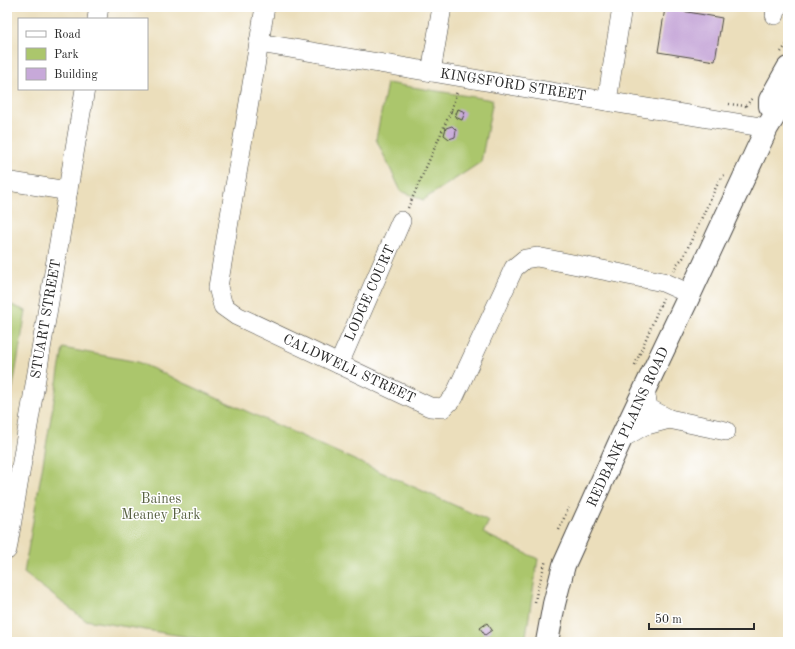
<svg xmlns="http://www.w3.org/2000/svg" width="795" height="649" viewBox="0 0 795 649" font-family="'Old Standard TT',serif">
<rect width="100%" height="100%" fill="#fff"/>
<filter id="ink" filterUnits="userSpaceOnUse"><feTurbulence type="fractalNoise" baseFrequency=".025" numOctaves="2"/><feDisplacementMap in="SourceGraphic" scale="8" xChannelSelector="R" yChannelSelector="G"/><feConvolveMatrix kernelMatrix="1 2 1 2 8 2 1 2 1" color-interpolation-filters="sRGB"/></filter>
<filter id="wash" filterUnits="userSpaceOnUse"><feTurbulence type="fractalNoise" baseFrequency=".012" numOctaves="4" result="noise"/><feDisplacementMap in="SourceGraphic" scale="16" xChannelSelector="R" yChannelSelector="G"/><feGaussianBlur stdDeviation="0.9" result="paint"/><feColorMatrix in="noise" values="0 0 0 0 0 0 0 0 0 0 0 0 0 0 0 0 0 1.4 0 .05"/><feComposite in="paint" operator="in"/></filter>
<g filter="url(#wash)">
<rect width="100%" height="100%" fill="#ebdebb"/>
<g fill="#abc66c" stroke="#6b784c">
<path d="M387 83 493 100 481 162 423 200 401 191 376 139Z"/>
<path d="M7 303 26 311 7 421Z"/>
<path d="M63 348 138 362 489 521 483 533 538 559 525 642H219L85 620 24 573Z"/>
</g>
<g id="blocks">
<g fill="#c7a9d9">
<path d="M665 8 722 18 715 61 658 52Z"/>
<path d="M458 109 465 112 462 120 455 117Z"/>
<path d="M452 126 456 130 455 137 449 139 444 135 446 128Z"/>
<path d="M487 623 492 630 485 635 480 628Z"/>
</g>
</g>
</g>
<g filter="url(#ink)">
<use href="#blocks" fill-opacity="0" stroke="#484641" stroke-width="1"/>
<g fill="none" stroke-linecap="round" stroke-linejoin="round">
<g stroke="#484641" stroke-width="20">
<g id="minor">
<path d="M265 7 218 287 223 306 237 316 430 407 443 408 454 397 514 268 525 259 537 257 663 282 690 294"/>
<path d="M775 15 777 7"/>
<path d="M97 19 99 7"/>
<path d="M259 43 767 128"/>
<path d="M431 72 442 7"/>
<path d="M607 101 622 7"/>
<path d="M7 181 68 191"/>
<path d="M339 364 401 221"/>
<path d="M669 419 726 431"/>
<path d="M621 439 643 426 669 419 648 408 645 389"/>
<path d="M7 550 85 89"/>
</g>
</g>
<g stroke="#484641" stroke-width="24">
<g id="major">
<path d="M770 106V100L788 68"/>
<path d="M547 642 554 604 564 565 621 439 690 294 767 128 788 94"/>
</g>
</g>
<g stroke="#484641" stroke-width="2.5" stroke-dasharray="1 3" stroke-linecap="butt">
<path d="M781 52 788 43"/>
<path d="M729 104 746 106 745 108"/>
<path d="M746 106 753 97"/>
<path d="M451 111 456 113"/>
<path d="M408 208 451 111 457 91"/>
<path d="M674 271 677 264 683 258 718 183 724 175"/>
<path d="M635 365 663 298"/>
<path d="M559 530 567 511 569 508"/>
<path d="M535 602 537 591 546 560"/>
</g>
<use href="#minor" stroke="#fff" stroke-width="19"/>
<use href="#major" stroke="#fff" stroke-width="22"/>
</g>
</g>
<g text-anchor="middle" dominant-baseline="central" stroke-width="3" stroke-linejoin="round" paint-order="stroke">
<g font-size="14" fill="#2b2b2b" stroke="#fff">
<text transform="translate(513 85) rotate(9)">KINGSFORD STREET</text>
<text transform="translate(370 293) rotate(-66)">LODGE COURT</text>
<text transform="translate(46 319) rotate(-80)">STUART STREET</text>
<text transform="translate(349 369) rotate(25)">CALDWELL STREET</text>
<text transform="translate(628 427) rotate(-65)">REDBANK PLAINS ROAD</text>
</g>
<g font-size="14" fill="#586142" stroke="#fff">
<text x="161" y="499">Baines<tspan x="161" dy="16">Meaney Park</tspan></text>
</g>
</g>
<rect width="795" height="649" fill="none" stroke="#fff" stroke-width="24"/>
<rect x="18" y="18" width="130" height="72" fill="#ffffff" stroke="#aaaaaa"/>
<rect x="26" y="31" width="20" height="6" fill="#ffffff" stroke="#aaaaaa"/>
<text x="54" y="38" font-size="12" fill="#2b2b2b">Road</text>
<rect x="26" y="48" width="20" height="12" fill="#abc66c" stroke="#aaaaaa"/>
<text x="54" y="58" font-size="12" fill="#2b2b2b">Park</text>
<rect x="26" y="68" width="20" height="12" fill="#c7a9d9" stroke="#aaaaaa"/>
<text x="54" y="78" font-size="12" fill="#2b2b2b">Building</text>
<path d="M649 623v6h105v-6" fill="none" stroke="#2b2b2b" stroke-width="2"/>
<text x="655" y="623" font-size="12" fill="#2b2b2b" stroke="#ffffff" stroke-width="3" paint-order="stroke">50 m</text>
</svg>
